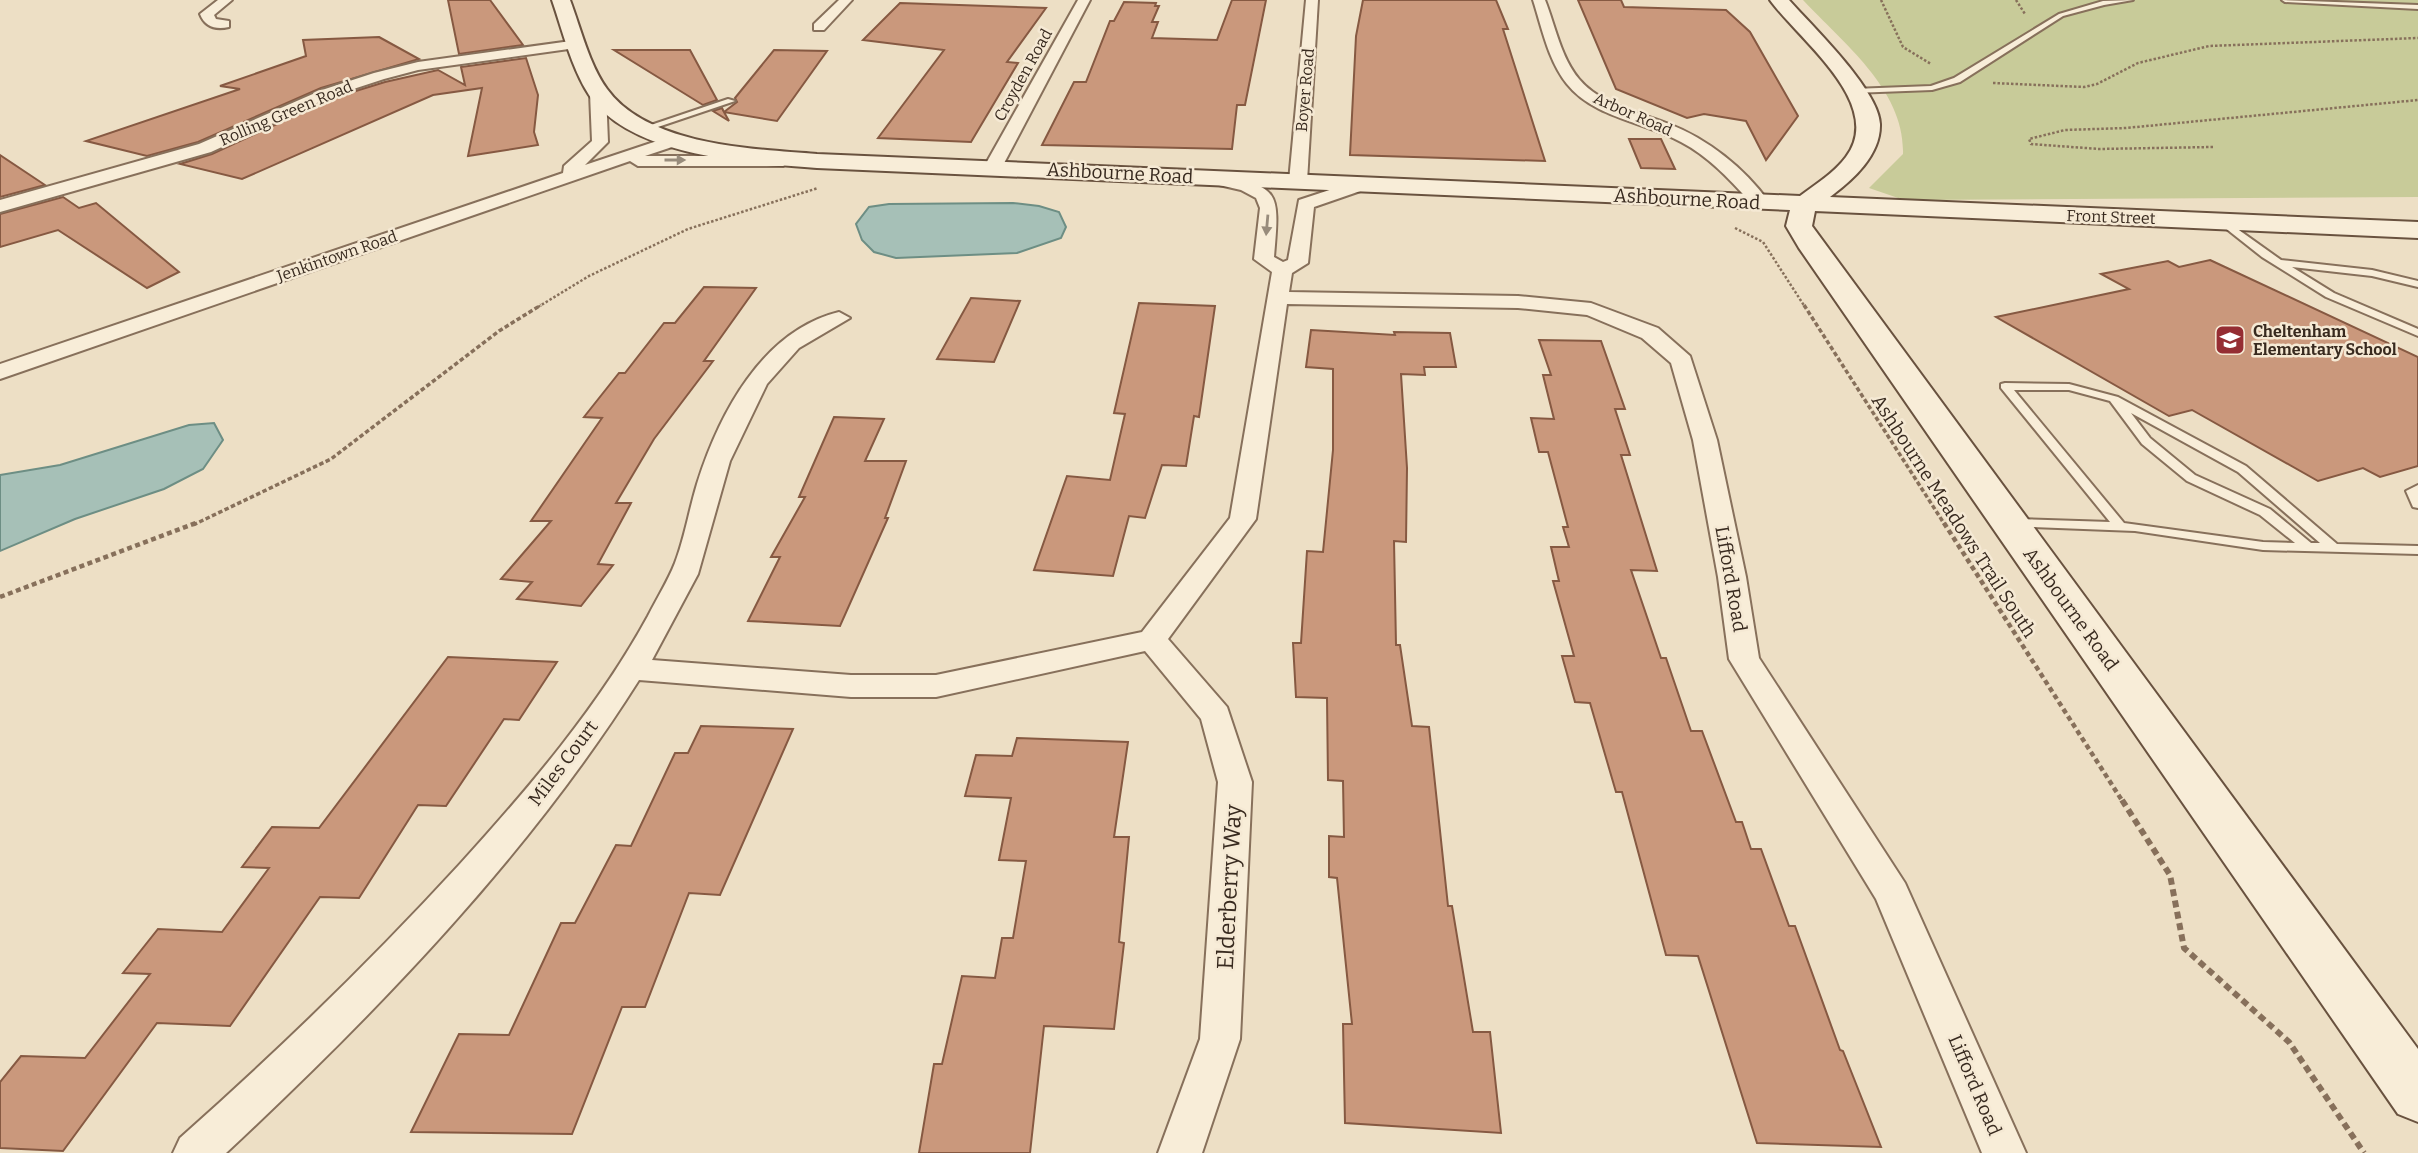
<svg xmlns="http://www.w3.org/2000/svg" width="2418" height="1153" viewBox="0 0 2418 1153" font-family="Bitter,serif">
<rect width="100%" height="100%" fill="#eddfc5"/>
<path fill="#c8cb99" d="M1803 0H2418V197L1904 200 1869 188 1903 154C1905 90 1843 43 1803 0Z"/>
<g fill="#a6c0b7" stroke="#6d8e84" stroke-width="2">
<path d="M1013 203 1039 206 1059 212 1066 227 1061 238 1017 253 896 258 874 252 862 240 856 224 869 207 889 204Z"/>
<path d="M214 423 223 440 203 469 164 489 75 519 0 551V475L60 465 189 425Z"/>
</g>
<g fill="#ca987c" stroke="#865942" stroke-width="2">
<path d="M448 0H490L523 45 459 54Z"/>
<path d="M1232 0H1266L1245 105H1237L1232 149 1042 145 1074 82H1086L1110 21H1114L1124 2 1156 3 1155 6H1159L1152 22H1158L1152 38 1217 40Z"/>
<path d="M1363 0H1496L1508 29H1503L1545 161 1350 155 1356 36Z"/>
<path d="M1578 0H1621L1624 7 1726 10 1750 32 1798 116 1766 160 1746 121 1704 114 1687 118 1616 89Z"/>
<path d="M900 3 1046 8 1007 62 1018 63 971 142 878 138 944 50 863 40Z"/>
<path d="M379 37 419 59 321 88 198 142 147 156 86 141 240 89 220 86 306 56 303 40Z"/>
<path d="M614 50H690L717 100 703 105Z"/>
<path d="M774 50 827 51 777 121 724 112 729 121 713 111 722 108 724 112 737 102 735 98Z"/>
<path d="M526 58 538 95 534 132 538 145 468 156 482 88 433 95 242 179 180 164 212 154 333 98 385 82 438 70 465 85 461 67Z"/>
<path d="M1629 139H1661L1675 169 1641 168Z"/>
<path d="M0 155 45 185 0 197Z"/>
<path d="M63 197 79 208 96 203 179 272 147 288 58 230 0 247V214Z"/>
<path d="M2210 260 2418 357V466L2380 477 2363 468 2318 481 2192 410 2169 416 1996 317 2129 289 2101 274 2168 261 2179 267Z"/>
<path d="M704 287 756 288 704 361H713L654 439 616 503H631L598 564 613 565 581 606 517 599 532 582 501 579 551 521H531L602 418 584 417 619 373H625L664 323H675Z"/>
<path d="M971 298 1020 301 994 362 937 359Z"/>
<path d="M1139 303 1215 306 1199 417 1194 416 1186 466 1162 465 1145 518 1129 516 1113 576 1034 570 1067 476 1110 480 1125 414 1114 413Z"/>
<path d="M1311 330 1395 335 1394 332 1450 333 1456 367H1424L1425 375 1401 374 1407 468 1406 542 1394 541 1396 645H1400L1412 726 1429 727 1448 906H1452L1473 1032H1490L1501 1133 1345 1123 1343 1024H1352L1337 878 1329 877V836L1344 837 1343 781 1328 780 1327 698 1296 697 1293 643H1301L1307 551 1323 552 1333 450V369L1306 367Z"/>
<path d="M1539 340 1601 341 1625 409H1615L1630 455H1621L1657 571 1631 570 1661 658H1666L1691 731H1702L1736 822H1742L1751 849H1761L1789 926H1795L1840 1050 1843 1051 1881 1147 1757 1143 1698 956 1666 955 1622 792H1616L1590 703 1575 702 1562 656H1574L1553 581H1559L1551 547H1569L1563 527H1568L1548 452H1539L1531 418 1554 419 1543 375H1551Z"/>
<path d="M834 417 884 419 865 461H906L885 518H888L840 626 748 621 780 557H771L805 497H799Z"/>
<path d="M448 657 557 662 519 720 504 719 446 806 418 805 359 898 320 897 230 1026 157 1023 63 1151 0 1148V1082L21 1056 85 1058 150 974 123 973 158 929 222 932 269 868 242 867 272 827 319 828Z"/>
<path d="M701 726 793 729 720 895 689 893 645 1007H622L572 1134 411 1132 459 1034 509 1035 561 923H575L616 845 631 846 675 753H688Z"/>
<path d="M1017 738 1128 742 1114 837H1129L1119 942 1124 943 1114 1029 1044 1026 1030 1153H919L934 1064H942L962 976 995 978 1002 938H1013L1026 861 999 860 1011 798 965 796 976 755 1012 756Z"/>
</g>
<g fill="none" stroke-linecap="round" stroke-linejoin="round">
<g stroke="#87705b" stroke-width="4">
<g id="lane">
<path d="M2133 0 2104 5 2063 16 1960 82 1932 90 1853 93 1849 91 1853 89 1931 86 1954 78 2059 14 2103 1Z"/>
<path d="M2282 0 2418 5V9L2285 2Z"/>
<path d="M728 99 735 101 649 130 642 128Z"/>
<path d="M2222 218 2281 260 2372 270 2418 281V287L2372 276 2292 267 2334 293 2418 329V336L2326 297 2262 257 2219 223 2217 221Z"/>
<path d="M2005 383 2069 384 2118 397 2246 466 2337 544 2418 546V554L2263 550 2135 531 2010 526 2008 523 2015 519 2110 522 2001 388V384ZM2014 390H2069L2110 401 2142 444 2187 481 2260 515 2295 543 2263 542 2124 523ZM2131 413 2238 472 2320 543H2311L2270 509 2195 475 2150 438Z"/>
<path d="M2418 485V508L2413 507 2406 491Z"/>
</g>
</g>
<g stroke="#87705b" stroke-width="4">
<g id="street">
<path d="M218 0H232L214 15 216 19 229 21V27C216 30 205 27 200 14Z"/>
<path d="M839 0H852L824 30H814V24Z"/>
<path d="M1078 0H1090L1002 167 999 171H987L984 167Z"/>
<path d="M1306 0H1318L1307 181 1298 186 1289 181Z"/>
<path d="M1533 0H1545C1555 25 1561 58 1579 79 1601 105 1638 112 1669 124 1708 139 1744 168 1769 202L1766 206H1754C1732 182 1710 157 1681 142 1645 122 1594 118 1567 84 1548 60 1542 28 1533 0Z"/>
<path d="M578 40 585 44 583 47 418 70 384 79 332 96 211 152 0 212V200L199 144 322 90 374 73 418 62Z"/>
<path d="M598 88 606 93 608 142 585 165 675 135 681 136V144L645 156H783L792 161 783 166H638L630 161 0 379V364L563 173 564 166 592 141 590 93Z"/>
<path d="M1212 173C1280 188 1280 188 1274 257L1283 262 1288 260 1299 200 1363 179 1372 184 1369 188 1314 207 1308 263 1292 273 1289 292 1518 296 1591 303 1658 328 1690 356 1717 440 1746 577 1759 658 1905 883 2026 1153H1982L1876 899 1729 659 1718 577 1693 440 1671 363 1642 338 1587 315 1518 308 1287 304 1256 519 1168 639 1227 707 1252 782 1240 1039 1202 1153H1158L1200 1039 1218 782 1201 719 1145 651 936 697H851L639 680C528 856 378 1011 226 1153H173L180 1138C277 1052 371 961 459 865 529 788 599 706 648 616 657 598 668 581 675 563 685 537 689 510 697 484 719 414 762 331 839 312L850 318 799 348 767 384 730 461 698 574 652 660 851 675H936L1142 632 1230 518 1272 272 1254 259 1260 208 1256 198 1241 190 1206 182 1203 178Z"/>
</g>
</g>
<g stroke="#69523f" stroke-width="4">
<path id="secondary" d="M552 0H570C581 29 589 64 607 89 648 146 754 149 817 154L1800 196C1816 184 1834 173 1846 157 1886 104 1799 40 1770 0H1789C1812 26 1879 90 1880 124 1881 155 1853 180 1830 197L2418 222V238L1815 211 1812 226 2418 1049V1122L2398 1114 1799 248 1786 226 1790 210 817 168C750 163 630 157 589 95 571 67 563 32 552 0Z"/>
</g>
<g stroke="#87705b" stroke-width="2.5" stroke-dasharray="2.5 2" stroke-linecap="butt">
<path d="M1881 0 1903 47 1931 64"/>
<path d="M2016 0 2025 14"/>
<path d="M1993 83 2084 87 2097 84 2138 63 2209 46 2418 38"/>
<path d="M2213 147 2099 149 2031 144 2029 139 2065 130 2126 128 2418 100"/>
<path d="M1735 228 1763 242 1805 307"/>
<path d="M538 307 589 276 688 229 818 188"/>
</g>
<g stroke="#87705b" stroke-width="3.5" stroke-dasharray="4.5 2.5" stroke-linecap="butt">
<path d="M1804 305 1945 525"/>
<path d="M193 525 331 459 499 331 541 305"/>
</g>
<g stroke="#87705b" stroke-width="4.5" stroke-dasharray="5 3.5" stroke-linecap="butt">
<path d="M1944 523 2123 802"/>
<path d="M0 597 196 523"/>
</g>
<path stroke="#87705b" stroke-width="6" stroke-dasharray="7 4.5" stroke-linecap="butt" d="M2122 800 2170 875 2184 948 2289 1042 2364 1153"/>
<use href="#lane" fill="#f8edd8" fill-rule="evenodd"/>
<use href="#street" fill="#f8edd8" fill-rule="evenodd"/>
<use href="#secondary" fill="#f8edd8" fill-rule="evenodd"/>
</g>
<defs><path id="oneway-solid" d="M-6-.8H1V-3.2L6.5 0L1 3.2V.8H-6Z" transform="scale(1.75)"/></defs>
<g fill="#988c7c">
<use href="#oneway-solid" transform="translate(675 160)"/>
<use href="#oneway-solid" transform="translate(1267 225) rotate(95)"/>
</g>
<defs>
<g id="school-square" transform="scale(1.575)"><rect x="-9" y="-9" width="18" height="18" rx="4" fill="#952d33" stroke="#f5e9d4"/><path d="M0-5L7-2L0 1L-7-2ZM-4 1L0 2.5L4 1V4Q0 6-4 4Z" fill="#fff"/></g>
</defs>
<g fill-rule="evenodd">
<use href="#school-square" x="2230" y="340"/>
</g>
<g text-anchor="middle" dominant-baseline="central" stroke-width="5" stroke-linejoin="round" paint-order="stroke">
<g font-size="16" fill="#382a1f" stroke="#f5e9d4">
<text transform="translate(1023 75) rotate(-61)">Croyden Road</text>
<text transform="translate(1305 90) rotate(-85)">Boyer Road</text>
<text transform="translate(286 113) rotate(-23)">Rolling Green Road</text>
<text transform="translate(1633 114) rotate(24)">Arbor Road</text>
<text transform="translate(2111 217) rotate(2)">Front Street</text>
<text transform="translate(337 256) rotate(-19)">Jenkintown Road</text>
</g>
<g font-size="16" font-weight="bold" fill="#382a1f" stroke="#f5e9d4" text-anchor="start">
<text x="2253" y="331">Cheltenham<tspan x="2253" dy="18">Elementary School</tspan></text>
</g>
<g font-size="19" fill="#382a1f" stroke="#f5e9d4">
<text transform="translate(1120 173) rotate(3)">Ashbourne Road</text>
<text transform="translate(1687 199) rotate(3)">Ashbourne Road</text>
<text transform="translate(1954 516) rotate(57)">Ashbourne Meadows Trail South</text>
<text transform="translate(1731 579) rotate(80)">Lifford Road</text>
<text transform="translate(2071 609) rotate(54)">Ashbourne Road</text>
<text transform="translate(563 763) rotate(-53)">Miles Court</text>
<text transform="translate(1975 1085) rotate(67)">Lifford Road</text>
</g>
<g font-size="23" fill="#382a1f" stroke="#f5e9d4">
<text transform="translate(1229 887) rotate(-87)">Elderberry Way</text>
</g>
</g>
</svg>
